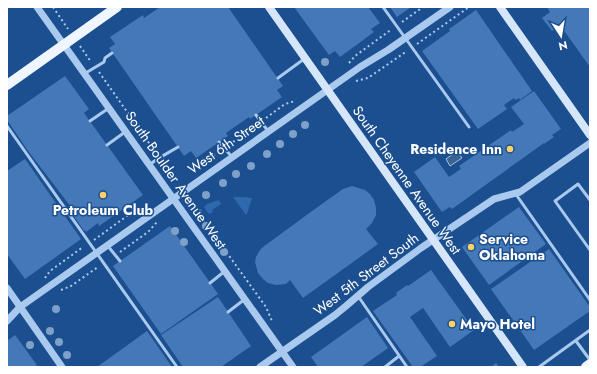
<svg xmlns="http://www.w3.org/2000/svg" width="597" height="374" viewBox="0 0 597 374" font-family="Jost,sans-serif">
<rect width="100%" height="100%" fill="#1b4f8f"/>
<g fill="#2e69ad">
<path d="M233 197H245L252 198 247 214 246 215Z"/>
<path d="M219 200 221 204 212 210 213 212 209 214 204 207 207 204Z"/>
</g>
<path fill="#3c6290" stroke="#9cc4f0" d="M457 151 462 158 450 166 446 159Z"/>
<g fill="#4478b7">
<path d="M160 7H228L283 86 277 90 282 97 250 119 249 117 236 126 226 133 228 136 196 158 191 151 184 156 109 48 115 44 110 37 143 15 144 18Z"/>
<path d="M294 7H368L380 23 371 29 374 32 340 57 335 51 329 55Z"/>
<path d="M390 7H411L397 17Z"/>
<path d="M547 7H590V67L560 25 552 31 542 18 550 12Z"/>
<path d="M476 10 532 91 520 100 519 98 516 100 514 98 504 105 507 109 478 129 422 51 450 31 449 29Z"/>
<path d="M65 76 89 109 84 113 143 195 99 226 98 223 86 232 85 230 84 231 69 209 71 207 28 151 7 120V116Z"/>
<path d="M534 91 561 129 552 135 554 137 544 144V143L452 209 450 207 442 212 414 172 435 157 449 177 461 169 459 166 511 130 512 132 524 124 511 107Z"/>
<path d="M25 159 81 239 25 279 7 254V171Z"/>
<path d="M352 186 365 190 370 194 374 200 376 208V215L372 223 366 229 378 244 303 298 290 280 286 284 276 285 268 283 263 279 258 273 255 262 256 257 260 250 263 247 312 211 343 189Z"/>
<path d="M519 207 546 244 489 285 462 247Z"/>
<path d="M170 226 218 294 161 334 113 266Z"/>
<path d="M549 249 590 307V311L534 350 491 289Z"/>
<path d="M431 270 474 330 450 347 423 308 410 317 437 356 420 367H413L373 311 397 295 396 293 407 285 408 286Z"/>
<path d="M218 297 251 346 221 367H183L161 335Z"/>
<path d="M367 317 388 348 361 367H318L311 357Z"/>
<path d="M147 331 172 367H97Z"/>
<path d="M15 335 37 365 33 367H7V341Z"/>
<path d="M496 363 499 367H491Z"/>
</g>
<g fill="none" stroke-linecap="round" stroke-linejoin="round">
<g stroke="#a9c9ee" stroke-width="2" stroke-dasharray="2 3" stroke-linecap="butt">
<path d="M53 7 68 29"/>
<path d="M402 22 423 7"/>
<path d="M417 44 469 7"/>
<path d="M80 46 91 62"/>
<path d="M349 63 355 56 392 29"/>
<path d="M99 72 156 153"/>
<path d="M356 81 368 78 407 51"/>
<path d="M266 118 285 104 295 101"/>
<path d="M229 145 256 125"/>
<path d="M195 173 199 167 219 152"/>
<path d="M198 218 204 221 266 307 272 321"/>
<path d="M94 240 131 213 144 208"/>
<path d="M120 252 148 232 157 222"/>
<path d="M45 278 50 271 83 247"/>
<path d="M61 290 71 286 98 267"/>
</g>
<g stroke="#a9c9ee" stroke-width="3">
<path d="M383 7 469 127"/>
<path d="M84 74 104 62 105 58 112 53"/>
<path d="M278 78 304 59"/>
<path d="M256 115 268 131"/>
<path d="M90 121 109 108"/>
<path d="M7 126 177 367"/>
<path d="M219 142 232 157"/>
<path d="M107 145 125 132"/>
<path d="M149 165C158 158 168 153 178 147"/>
<path d="M515 193 590 300"/>
<path d="M590 200 578 184 555 201 590 250"/>
<path d="M107 245 120 261"/>
<path d="M210 283 225 271"/>
<path d="M358 296 407 367"/>
<path d="M228 312 245 299"/>
<path d="M576 341 590 360"/>
<path d="M385 367 399 356"/>
<path d="M539 367 590 330"/>
</g>
<g stroke="#a9c9ee" stroke-width="7">
<path d="M37 7 293 367"/>
<path d="M7 288 62 367"/>
<path d="M7 321 20 307 360 67 388 50 450 7"/>
<path d="M260 367 335 315 346 306 368 287 421 248 494 199 520 192 590 143"/>
</g>
<g stroke="#d6e6fa" stroke-width="8">
<path d="M269 7C354 127 438 248 523 367"/>
<path d="M500 7 590 135"/>
</g>
<g stroke="#f0f6ff" stroke-width="10">
<path d="M7 85 117 7"/>
<path d="M586 367 590 364"/>
</g>
</g>
<g fill="#7ea0ca">
<circle cx="325" cy="62" r="4"/>
<circle cx="305" cy="125" r="4"/>
<circle cx="293" cy="134" r="4"/>
<circle cx="280" cy="144" r="4"/>
<circle cx="267" cy="154" r="4"/>
<circle cx="251" cy="166" r="4"/>
<circle cx="236" cy="174" r="4"/>
<circle cx="223" cy="183" r="4"/>
<circle cx="206" cy="195" r="4"/>
<circle cx="198" cy="213" r="4"/>
<circle cx="206" cy="226" r="4"/>
<circle cx="175" cy="231" r="4"/>
<circle cx="215" cy="238" r="4"/>
<circle cx="184" cy="242" r="4"/>
<circle cx="224" cy="252" r="4"/>
<circle cx="56" cy="309" r="4"/>
<circle cx="50" cy="331" r="4"/>
<circle cx="59" cy="342" r="4"/>
<circle cx="30" cy="345" r="4"/>
<circle cx="67" cy="355" r="4"/>
</g>
<g fill="#ffd166" stroke="#1b4f8f" stroke-width="1.5">
<circle cx="510" cy="149" r="4"/>
<circle cx="103" cy="195" r="4"/>
<circle cx="471" cy="247" r="4"/>
<circle cx="452" cy="324" r="4"/>
</g>
<g text-anchor="middle" dominant-baseline="central" stroke-width="3" stroke-linejoin="round" paint-order="stroke">
<g font-size="14" fill="#fff" stroke="#1b4f8f">
<text transform="translate(226 145) rotate(-35)">West 6th Street</text>
<text transform="translate(176 180) rotate(55)">South Boulder Avenue West</text>
<text transform="translate(407 180) rotate(55)">South Cheyenne Avenue West</text>
<text transform="translate(366 274) rotate(-37)">West 5th Street South</text>
</g>
<g font-size="14" font-weight="bold" fill="#fff" stroke="#1b4f8f" text-anchor="start">
<text x="502" y="149" text-anchor="end">Residence Inn</text>
<text x="103" y="210" text-anchor="middle">Petroleum Club</text>
<text x="479" y="239">Service<tspan x="479" dy="16">Oklahoma</tspan></text>
<text x="460" y="324">Mayo Hotel</text>
</g>
</g>
<rect width="597" height="374" fill="none" stroke="#ffffff" stroke-width="16"/>
<g transform="translate(561 36) rotate(168)" stroke="#1b4f8f" stroke-width="3" paint-order="stroke">
<path d="M0-3L7 15L0 10L-7 15Z" fill="#ffffff"/>
<text y="-6" font-size="11" font-weight="bold" text-anchor="middle" fill="#ffffff">N</text>
</g>
</svg>
